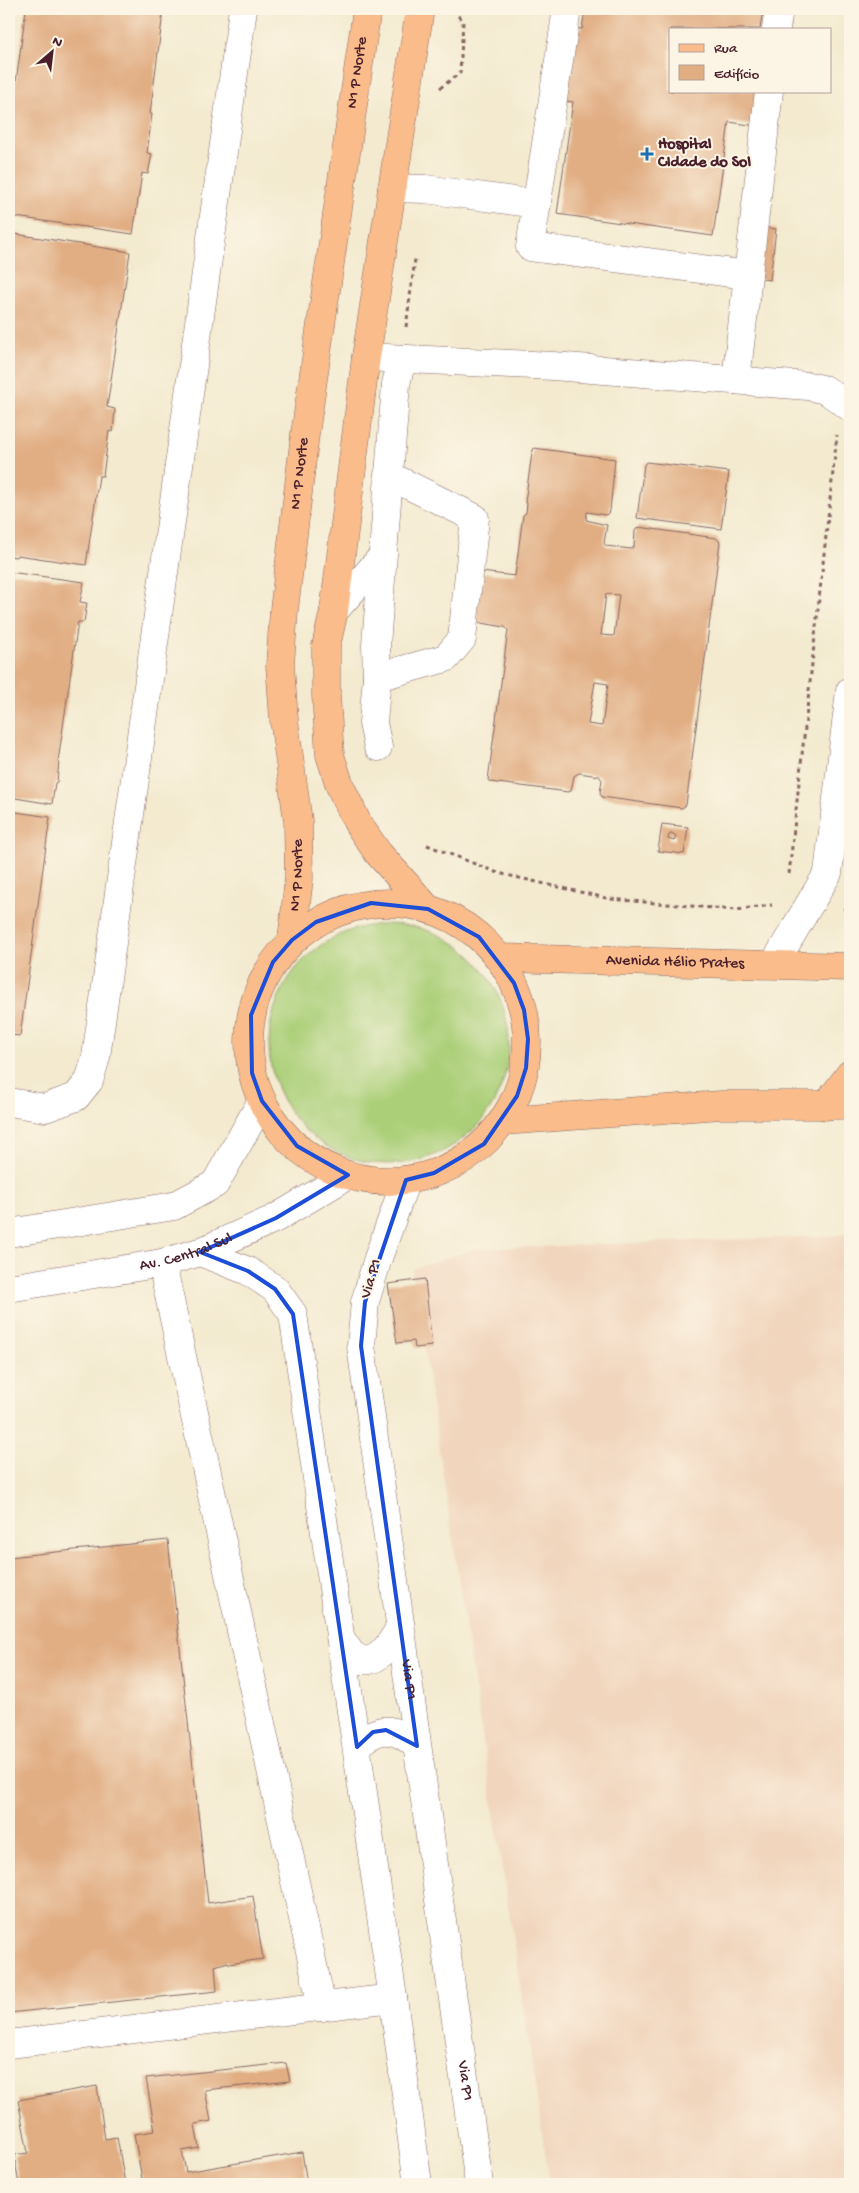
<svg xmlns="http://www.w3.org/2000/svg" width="859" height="2193" viewBox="0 0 859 2193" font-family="'Gochi Hand',sans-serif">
<rect width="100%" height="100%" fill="#fcf5e5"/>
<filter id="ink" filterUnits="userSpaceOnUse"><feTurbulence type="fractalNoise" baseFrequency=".02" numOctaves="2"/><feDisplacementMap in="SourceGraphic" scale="10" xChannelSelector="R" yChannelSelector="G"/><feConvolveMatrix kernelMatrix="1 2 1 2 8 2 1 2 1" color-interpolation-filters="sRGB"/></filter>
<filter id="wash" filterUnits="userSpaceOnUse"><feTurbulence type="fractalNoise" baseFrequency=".0096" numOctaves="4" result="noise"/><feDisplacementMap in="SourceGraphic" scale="20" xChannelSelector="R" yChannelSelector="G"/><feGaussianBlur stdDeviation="1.12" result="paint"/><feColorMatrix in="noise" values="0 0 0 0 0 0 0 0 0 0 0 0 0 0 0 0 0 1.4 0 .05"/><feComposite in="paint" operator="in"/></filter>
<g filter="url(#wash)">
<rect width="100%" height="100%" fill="#f3eacf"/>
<path fill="#f1d5bd" d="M850 1233V2184H550L412 1269 475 1249 830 1236Z"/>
<circle fill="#abcf78" stroke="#7a7752" cx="389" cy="1044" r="120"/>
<g id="blocks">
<g fill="#e1ad83" fill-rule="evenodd">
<path d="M26 9H172L171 14 163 13 150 114H152L147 153 152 154 148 174 142 173 133 234 9 216V133Z"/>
<path d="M585 9H763L760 29H670V91H769L764 127 729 122 713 236 557 214 573 102 553 99 564 27 582 29Z"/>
<path d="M753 226 776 229 770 280 747 277Z"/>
<path d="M9 233 130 252 107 407 115 409 113 432 109 431 103 476H99L86 565 17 555 16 557 9 556Z"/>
<path d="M534 448 615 459 610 511 606 515 587 512 586 520 607 525 604 543 606 546 631 549 634 547 635 531 638 527 716 538 720 542 686 805 682 808 602 797 600 793 602 780 599 776 579 773 574 776 571 791 568 792 490 782 488 780 508 630 505 627 475 622 481 572 515 576 523 515 526 513 527 503 525 502 532 453ZM606 594 619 595 614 636 601 635ZM595 682 608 684 602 726 588 724Z"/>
<path d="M646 462 729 472 721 529 637 518 644 465Z"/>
<path d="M9 572 84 582 80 602 87 603 84 622H78L58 762H59L57 782 55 783 52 804 9 797Z"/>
<path d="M9 811 50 817 20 1036 9 1035Z"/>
<path d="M662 824 688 827 684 854 658 851ZM672 833 676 836 674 841 668 839 669 835Z"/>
<path d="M425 1279 432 1346 415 1348 414 1341 397 1343 388 1284Z"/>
<path d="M168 1540 208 1903 253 1896 263 1959 229 1964 228 1962 215 1966 217 1991 9 2013V1557Z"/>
<path d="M286 2063 290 2081 205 2090 211 2121 195 2124 199 2148 182 2151 186 2172 302 2152 307 2184H19L14 2155 28 2153 18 2100 97 2086 105 2139 117 2137 125 2183 142 2179 134 2134 155 2131 146 2078Z"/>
</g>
</g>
</g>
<g filter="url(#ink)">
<use href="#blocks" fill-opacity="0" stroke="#856664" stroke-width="1"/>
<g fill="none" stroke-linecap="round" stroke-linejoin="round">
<g stroke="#856664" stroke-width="29">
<g id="minor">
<path d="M567 9 530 247 748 275"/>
<path d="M776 29 779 9"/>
<path d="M392 188 425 189 537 204"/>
<path d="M366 357 553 366 808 386 826 390 850 407"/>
<path d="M736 380 769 91"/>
<path d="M334 611 382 557"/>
<path d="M377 677 446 658 462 639 475 518 388 475"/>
<path d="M378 747 373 723 377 677 376 645 396 384 402 360"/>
<path d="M774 964 828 873 850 691"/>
<path d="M9 1102 45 1108 76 1097 89 1081 96 1057 243 9"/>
<path id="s1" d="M406 1180 378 1258 365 1302 361 1346 479 2184"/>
<path d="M9 1233 174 1206 215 1184 262 1101"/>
<path d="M200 1252 248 1271 275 1289 293 1314 393 1998 418 2184"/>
<path d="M162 1263 322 2007"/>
<path id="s2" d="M9 1288 162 1263 200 1252 276 1218 348 1175"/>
<path d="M341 1639C345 1644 348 1651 353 1655 374 1673 392 1642 400 1627"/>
<path d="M357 1747C377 1725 395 1726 417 1746"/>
<path d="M9 2044 393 1998"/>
</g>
</g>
<g stroke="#856664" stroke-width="29">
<g id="major">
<path d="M420 9 366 357 334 611 326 646V695L330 755 340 786 358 824 378 853 428 909"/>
<circle cx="388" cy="1042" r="139"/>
<path id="s3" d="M292 940 299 878 298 821 284 720 280 665 284 610 305 434 367 9"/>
<path id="s4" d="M499 958 850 967"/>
<path d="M826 1106 850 1074"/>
<path d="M503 1121 721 1105H850"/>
</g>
</g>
<g stroke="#856664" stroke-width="3" stroke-dasharray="4 4" stroke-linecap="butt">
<path d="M440 88 460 73 463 22 453 9"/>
<path d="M406 327 415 259"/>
<path d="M427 845 498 873 610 899 736 910 772 905"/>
<path d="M789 874 837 435"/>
<path d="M843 909H850"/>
</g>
<use href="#minor" stroke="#fff" stroke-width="28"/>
<use href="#major" stroke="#fabc8b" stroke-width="28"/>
</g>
</g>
<path fill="none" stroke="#1d4ed8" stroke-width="4" stroke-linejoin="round" d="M371 903 428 909 479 937 514 983 524 1010 528 1039 526 1068 517 1096 484 1144 434 1173 406 1180 365 1302 361 1346 417 1746 386 1730 373 1732 357 1747 293 1314 275 1289 248 1271 200 1252 276 1218 348 1175 297 1146 262 1101 252 1073 251 1015 273 962 292 940 316 922Z"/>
<path fill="#1f6fb2" stroke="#fcf5e5" stroke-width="2" d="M644.5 146.5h5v5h5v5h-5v5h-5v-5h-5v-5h5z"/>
<g text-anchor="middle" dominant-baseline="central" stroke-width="4" stroke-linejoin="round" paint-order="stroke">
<g font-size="16" fill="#4a1f2b" stroke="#fcf5e5">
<text stroke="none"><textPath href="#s3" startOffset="874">N1 P Norte</textPath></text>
<text stroke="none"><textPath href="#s3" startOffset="469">N1 P Norte</textPath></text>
<text stroke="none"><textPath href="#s3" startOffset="65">N1 P Norte</textPath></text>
<text stroke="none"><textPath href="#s4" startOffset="176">Avenida Hélio Prates</textPath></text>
<text stroke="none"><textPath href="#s2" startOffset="181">Av. Central Sul</textPath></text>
<text transform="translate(372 1279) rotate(-74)">Via P1</text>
<text stroke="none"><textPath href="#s1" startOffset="510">Via P1</textPath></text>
<text stroke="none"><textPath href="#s1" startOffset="915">Via P1</textPath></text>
</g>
<g font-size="16" font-weight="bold" fill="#4a1f2b" stroke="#fcf5e5" text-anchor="start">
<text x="658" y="145">Hospital<tspan x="658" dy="18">CIdade do Sol</tspan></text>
</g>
</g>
<rect width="859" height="2193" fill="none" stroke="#fcf5e5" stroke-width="30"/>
<rect x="669" y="28" width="162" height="65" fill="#fcf5e5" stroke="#b59f9b"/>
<rect x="679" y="44" width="25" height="8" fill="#fabc8b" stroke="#b59f9b"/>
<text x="714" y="52" font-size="15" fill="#4a1f2b">Rua</text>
<rect x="679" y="65" width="25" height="15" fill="#e1ad83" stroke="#b59f9b"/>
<text x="714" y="78" font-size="15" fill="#4a1f2b">Edifício</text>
<g transform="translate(52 52) rotate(28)" stroke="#fcf5e5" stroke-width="4" paint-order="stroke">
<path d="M0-4L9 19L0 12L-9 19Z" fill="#4a1f2b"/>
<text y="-8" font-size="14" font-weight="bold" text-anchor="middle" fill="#4a1f2b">N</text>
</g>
</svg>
